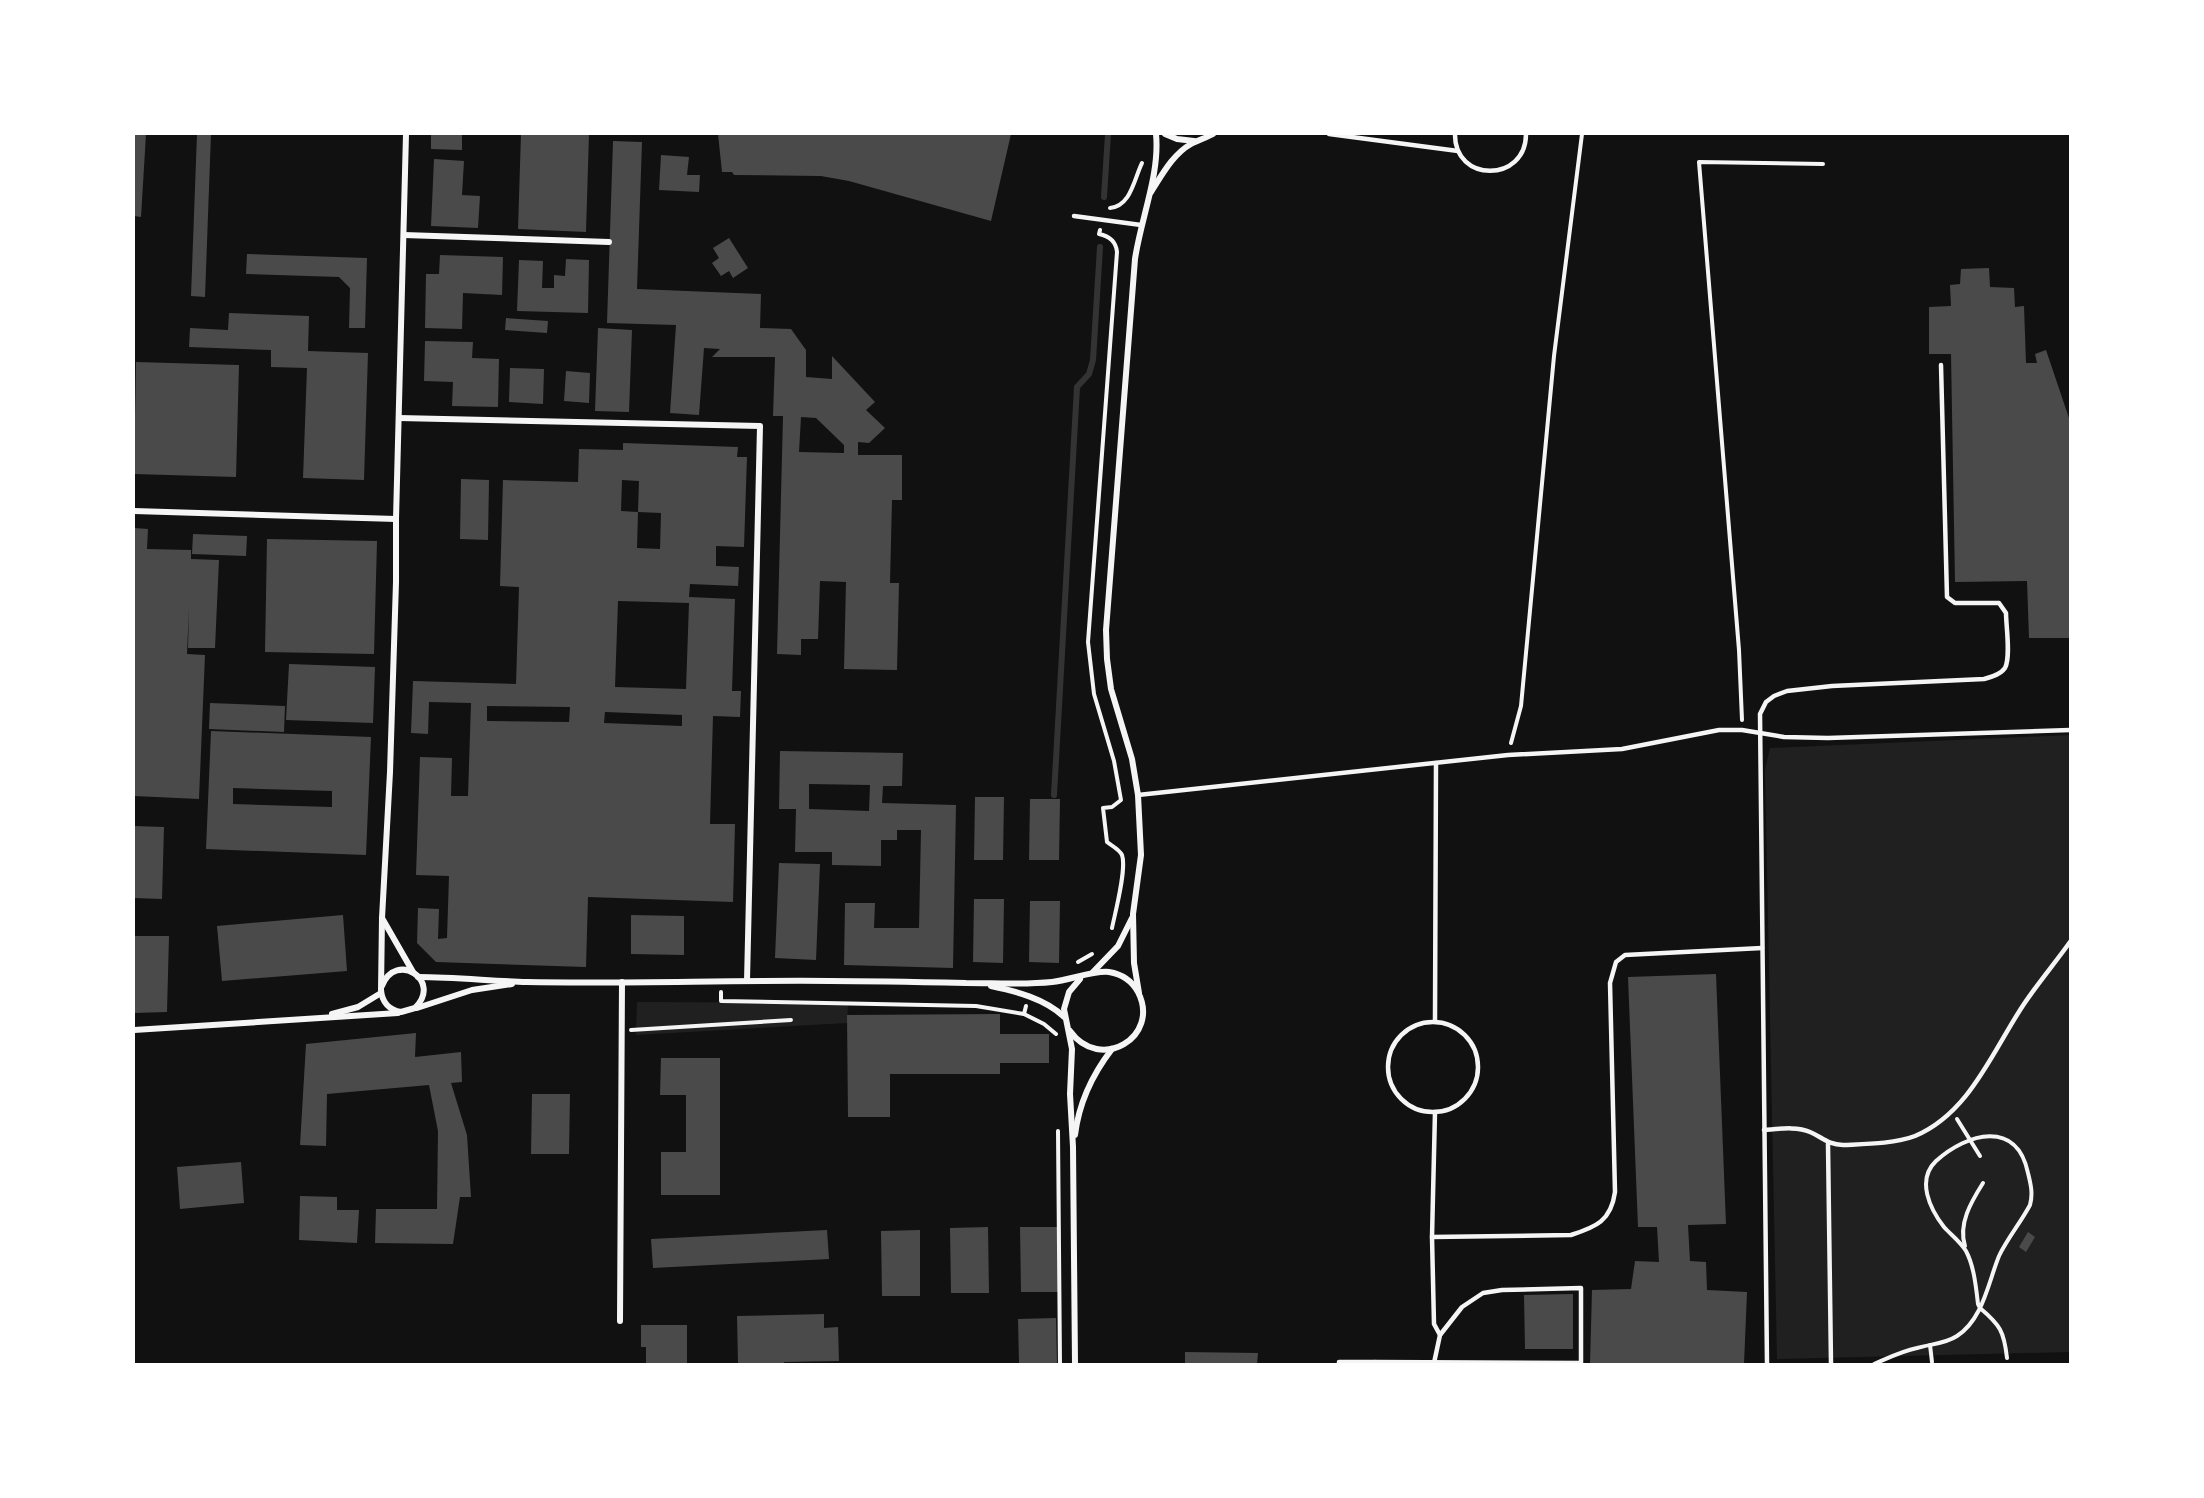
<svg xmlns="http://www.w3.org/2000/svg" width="2204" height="1498" viewBox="0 0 2204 1498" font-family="Cabin,sans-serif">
<rect width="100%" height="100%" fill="#111"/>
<g fill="#202020">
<path d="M2070 735V1352L1777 1359 1765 770 1770 748Z"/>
<path d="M637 1002 848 1003 847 1023 636 1035Z"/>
</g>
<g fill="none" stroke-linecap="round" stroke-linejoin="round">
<g stroke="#333" stroke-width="6">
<path d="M1104 197 1108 134"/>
<path d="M1054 795 1077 387 1089 374 1093 360 1100 247"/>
</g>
</g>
<g fill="#4a4a4a" fill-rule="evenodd">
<path d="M134 134H146L141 217 134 216Z"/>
<path d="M197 134H211L205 297 191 296Z"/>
<path d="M431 134H462V150L431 149Z"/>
<path d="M521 134H589L586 232 518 229Z"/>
<path d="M718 134H1011L991 221 849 181 821 176 734 175 732 172H722Z"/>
<path d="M613 141 642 142 637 289 761 294 760 328 791 329 806 350V377L832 379V356L875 402 866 410 885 428 869 443 858 442V455H902V500H892L890 583H899L897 670 844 669 846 582 820 581 818 639H801V655L777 654 783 416H773L775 357H712L720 349 704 348 699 415 670 413 676 325 607 323ZM801 417 816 418 844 445V453L799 452Z"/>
<path d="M661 155 689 157 687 175H700L699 192 659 190Z"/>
<path d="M434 159 464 161 462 195 480 196 478 228 431 226Z"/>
<path d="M729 238 748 268 733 278 729 271 721 276 712 263 719 258 713 248Z"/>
<path d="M247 254 367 258 365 328H349L350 288 339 277 246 274Z"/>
<path d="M440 255 503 257 502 295 463 293 462 329 425 328 426 274H439Z"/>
<path d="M566 259 589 260 588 313 517 311 519 260 543 261 542 288H554V275L565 276Z"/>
<path d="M1989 268 1990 287 2014 288 2015 307 2024 306 2026 363H2037L2035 354 2046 350 2070 421V638H2029L2027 581 1955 582 1951 354H1929V307L1951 306 1950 285 1960 284 1961 269Z"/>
<path d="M229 313 309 316 308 351 368 353 364 480 303 478 307 368 271 367V350L189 347 190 328 228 330Z"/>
<path d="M506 318 548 321 547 333 505 330Z"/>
<path d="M598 328 632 330 629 412 595 411Z"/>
<path d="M425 341 473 342 472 358 499 359 498 407 452 406 453 382 424 381Z"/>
<path d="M136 362 239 365 236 477 134 474Z"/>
<path d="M510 368 544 369 543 404 509 402Z"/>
<path d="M566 371 590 373 589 403 564 401Z"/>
<path d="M623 443 738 447 737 457H747L744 547 716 546V566L739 567 738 586 690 584 689 597 735 599 732 691H741L740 717 713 716 710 824H735L733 902 588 897 586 967 436 962 417 943 418 908 439 909 438 939 447 938 449 876 416 875 420 757 452 758 451 796H468L471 703 429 702 428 734 411 733 413 681 516 684 519 587 500 586 503 480 578 482 579 449 623 450ZM622 480 639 481 638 512 621 511ZM638 512 661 513 660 549 637 548ZM618 601 689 603 686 689 615 687ZM487 706 570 707 569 722 487 721ZM605 712 682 715V726L604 723Z"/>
<path d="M461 479 489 480 488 540 460 539Z"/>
<path d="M134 528 148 529 147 549 191 550V559L219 560 215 648H188L189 608 187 654 205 655 199 799 134 796Z"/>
<path d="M193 534 247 536 246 556 192 554Z"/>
<path d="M267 539 377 541 374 654 265 652Z"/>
<path d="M289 664 375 667 373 723 286 720Z"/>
<path d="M210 703 285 706 284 732 209 729Z"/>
<path d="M211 731 371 737 366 855 206 849ZM233 788 332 791V807L233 804Z"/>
<path d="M780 751 903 753 902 786H883L882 803 956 805 953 968 844 965 845 903H875L874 928H919L921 830H897V840H881V866L832 865V852H795L796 809H779ZM809 784 870 785 869 811 809 809Z"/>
<path d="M975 797H1004L1003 860H974Z"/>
<path d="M1030 799H1060L1059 860H1029Z"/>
<path d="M134 826 164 827 162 899 134 898Z"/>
<path d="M779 863 820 864 816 960 775 958Z"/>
<path d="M974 899H1004L1003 963 973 962Z"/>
<path d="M1030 901H1060L1059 963 1029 962Z"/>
<path d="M343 915 347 971 222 981 217 926Z"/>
<path d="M631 915 684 916V955L631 954Z"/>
<path d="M134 936H169L167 1012 134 1013Z"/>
<path d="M1716 974 1726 1224 1688 1225 1690 1261 1706 1262 1707 1290 1747 1292 1744 1364H1590L1592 1290 1631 1289 1635 1261 1659 1262 1657 1227H1638L1628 977Z"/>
<path d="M1000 1014V1034H1049V1063H1000V1074H890V1117H848L847 1015Z"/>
<path d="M416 1033 415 1057 461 1052 462 1082 451 1083 467 1135 471 1197H460L453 1244 375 1243 376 1209H437L438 1131 429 1085 327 1094 326 1146 300 1145 306 1044Z"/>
<path d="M661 1058H720V1195H661V1152H686V1095H660Z"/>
<path d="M532 1094H570L569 1154H531Z"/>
<path d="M241 1162 244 1203 180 1209 177 1167Z"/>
<path d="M300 1196 337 1197V1210H359L357 1243 299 1240Z"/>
<path d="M988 1227 989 1293H951L950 1228Z"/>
<path d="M1020 1227H1058L1059 1292H1021Z"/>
<path d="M827 1230 829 1259 653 1268 651 1239Z"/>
<path d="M920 1230V1296H882L881 1231Z"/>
<path d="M2028 1232 2035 1237 2026 1252 2019 1247Z"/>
<path d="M1573 1294V1349H1525L1524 1295Z"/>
<path d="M824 1314V1328L838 1327 839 1361 784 1362V1364H738L737 1316Z"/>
<path d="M1056 1318 1057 1364H1019L1018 1319Z"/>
<path d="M641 1325H687V1364H646V1347H641Z"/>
<path d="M1185 1352 1258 1353 1257 1364H1185Z"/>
</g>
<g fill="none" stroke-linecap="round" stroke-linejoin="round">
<g stroke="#f5f5f5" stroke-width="4">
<path d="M1110 208C1131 206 1134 179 1142 163"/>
<path d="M1100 230 1099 234C1109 236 1116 241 1117 252L1088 642 1094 694 1114 761 1121 800 1112 807 1103 808 1107 842C1112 846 1119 849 1122 855 1127 869 1115 913 1112 928"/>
<path d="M1742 720 1739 650 1699 162 1823 164"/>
<path d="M1511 743 1521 706 1554 356 1582 134"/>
<path d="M1078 962 1092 954"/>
<path d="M721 992V1001L976 1006 1024 1014 1044 1024 1056 1034"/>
<path d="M1024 1014 1026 1006"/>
<path d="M631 1030 791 1020"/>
<path d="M1957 1119 1980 1156"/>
<path d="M1058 1131 1060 1364"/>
<path d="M1965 1246C1958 1224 1971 1202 1983 1183"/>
<path d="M1930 1345 1932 1362"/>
<path d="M1874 1364C1888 1358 1902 1351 1917 1348 1930 1344 1945 1344 1957 1336 1983 1319 1988 1283 1999 1256 2007 1239 2021 1222 2030 1205 2033 1194 2031 1185 2028 1173 2017 1119 1967 1133 1936 1161 1916 1180 1930 1209 1944 1227 1951 1235 1960 1241 1966 1251 1974 1266 1976 1287 1978 1304L1980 1308C2000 1325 2004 1331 2007 1358"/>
</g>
<g stroke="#f5f5f5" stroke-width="4.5">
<path d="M1329 134 1458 151"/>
<path d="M1455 134C1454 183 1526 183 1526 134"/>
<path d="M1074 216 1141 225"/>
<path d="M1138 795 1508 755 1622 749 1719 730H1742L1784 737 1828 738 2070 730"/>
<path d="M1435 1021 1436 763"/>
<circle cx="1433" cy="1067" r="45"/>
<path d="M1435 1112 1432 1237 1434 1324 1440 1335"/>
<path d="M1764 1130C1778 1129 1797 1126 1810 1132 1822 1137 1828 1145 1843 1145 1865 1144 1894 1144 1915 1136 1970 1113 1993 1050 2024 1004 2038 983 2055 963 2070 942"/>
<path d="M1828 1144 1831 1364"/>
<path d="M1432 1237 1571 1235C1596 1227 1611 1221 1615 1192L1610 983 1616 962 1625 955 1762 948"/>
<path d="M1339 1364V1362H1375"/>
<path d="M1375 1364V1362L1581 1363V1288L1502 1290 1483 1293 1462 1307 1440 1335 1434 1363V1364"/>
<path d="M1767 1364 1760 714 1766 702 1774 696 1787 691 1832 686 1984 679C1991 677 2000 675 2005 668 2011 657 2006 626 2006 613L1999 603H1955L1947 597 1941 365"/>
</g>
<g stroke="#f5f5f5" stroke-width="6">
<path d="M1165 134 1177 139 1194 141"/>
<path d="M1151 192C1162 175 1173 154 1191 144 1198 140 1206 138 1213 134"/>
<path d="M404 235 609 242"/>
<path d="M399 418 760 426 747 981"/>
<path d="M134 511 396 519"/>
<path d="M382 918 413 972"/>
<path d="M1093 972 1118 946 1132 918"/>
<path d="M418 977C455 977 491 981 527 982 628 984 729 980 830 981 876 981 921 982 966 983 995 983 1024 985 1052 982 1070 980 1095 970 1109 972 1121 974 1132 981 1138 992 1161 1037 1100 1073 1070 1031"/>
<path d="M382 986C396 950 443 981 415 1008L401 1012C389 1010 382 1002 381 990L382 918 390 772 396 582V519L406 134"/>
<path d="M991 986C1015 991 1046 999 1064 1017"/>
<path d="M1139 993 1134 963 1133 914 1141 855 1138 795 1132 759 1111 689 1107 659 1106 630 1135 259C1141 218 1160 174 1156 134"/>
<path d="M417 1008 472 990 512 984"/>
<path d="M332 1014 358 1007 381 993"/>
<path d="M134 1030 398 1013"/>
<path d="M1075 1135C1079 1102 1092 1075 1112 1049"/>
<path d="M620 1321 622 982"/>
<path d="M1075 1364 1073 1147 1070 1094 1072 1049 1064 1009 1069 992 1080 979"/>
</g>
</g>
<rect width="2204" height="1498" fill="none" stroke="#ffffff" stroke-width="270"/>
</svg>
